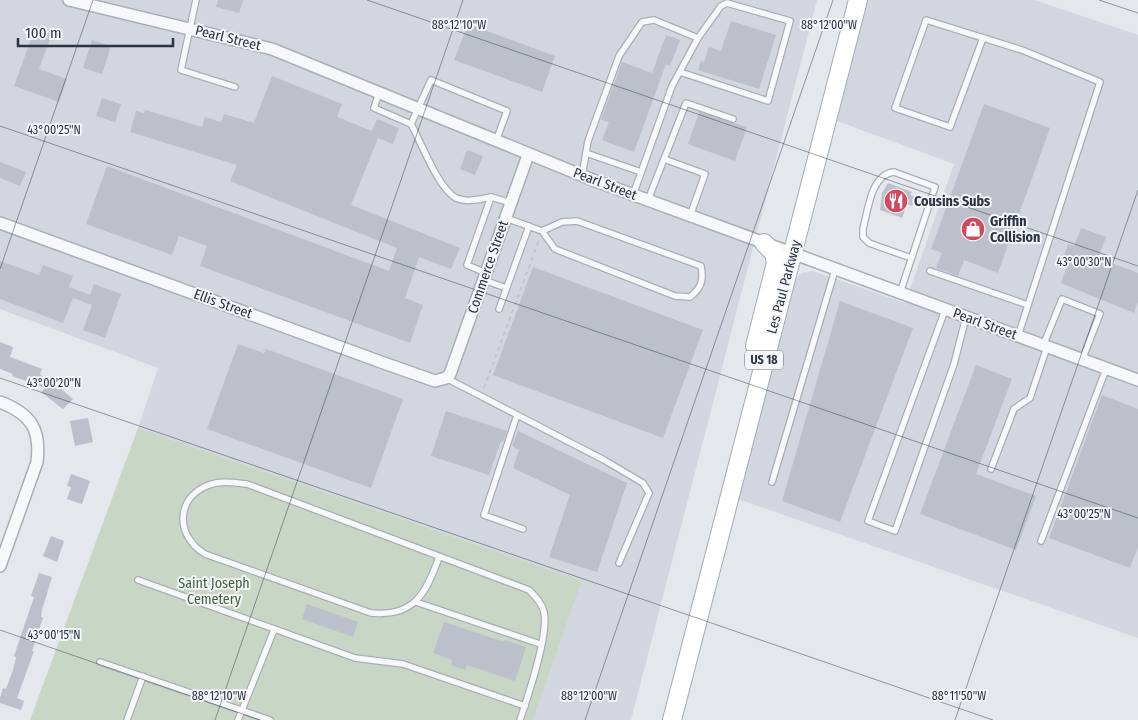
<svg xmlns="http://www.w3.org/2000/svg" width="1138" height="720" viewBox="0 0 1138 720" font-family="'Fira Sans Condensed',sans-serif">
<rect width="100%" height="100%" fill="#e4e7ec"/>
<g fill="#d2d6de">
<path d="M0 0H817L631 720H533L582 581 138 428 158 368 0 309Z"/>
<path d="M867 0H1034L1138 35V638L738 499 795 280 802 273 813 271 905 303 954 164 837 121Z"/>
</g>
<path fill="#c9d6c5" d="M138 428 582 581 533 720H30Z"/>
<g fill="#bbc0ca">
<path d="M218 0H243L239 13 216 7Z"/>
<path d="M731 21 776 35 759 89 698 70 701 61 704 62 709 47 721 51Z"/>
<path d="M468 24 555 56 542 92 454 60Z"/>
<path d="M35 28 52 34 39 69 67 79 59 102 14 86Z"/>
<path d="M666 35 680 40 670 66 666 64 634 152 602 140 609 122 601 120 622 62 652 73Z"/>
<path d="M92 40 111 46 102 74 83 68Z"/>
<path d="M272 76 342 104 337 117 372 131 377 119 399 128 393 144 378 138 351 205 460 248 451 269 419 257 405 298 423 305 410 343 200 266 207 246 179 236 172 255 86 224 107 166 389 271 397 248 230 181 237 165 130 132 136 111 144 113 145 110 202 127 205 117 221 122 224 114 254 123Z"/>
<path d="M102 98 121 104 115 122 96 116Z"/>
<path d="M984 104 1050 128 998 273 964 260 958 276 936 268 942 253 931 249Z"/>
<path d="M699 112 747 127 735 161 688 144Z"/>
<path d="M467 150 483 156 475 175 460 169Z"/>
<path d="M0 162 26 172 20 186 0 178Z"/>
<path d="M888 183 912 192 910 195 915 197 912 206 907 204 902 218 880 210 882 193Z"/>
<path d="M1081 228 1106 237 1098 258 1138 273V302L1134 313 1061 283 1067 266 1061 264 1068 244 1074 246Z"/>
<path d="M0 261 39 275 43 265 73 276 69 287 90 295 94 284 121 294 105 338 83 330 92 305 73 298 63 323 0 299Z"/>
<path d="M533 267 703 330 663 438 493 375Z"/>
<path d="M840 301 913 328 840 522 782 501Z"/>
<path d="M0 342 13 347 10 357 42 369 40 374 58 390 60 388 73 399 63 409 41 392 45 388 12 376 13 374 0 369Z"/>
<path d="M238 344 264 353 266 349 403 399 371 488 207 429Z"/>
<path d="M976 365 1012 379 976 474 1036 496 1016 550 920 514Z"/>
<path d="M1102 395 1138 409V547L1130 568 1049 538Z"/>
<path d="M446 411 507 431 503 442 501 441 489 475 431 456Z"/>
<path d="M88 418 93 442 75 446 70 421Z"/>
<path d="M518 431 627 483 597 572 549 557 570 495 513 468 519 450 512 446Z"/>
<path d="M71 474 90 481 82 504 67 499 71 487 67 486Z"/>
<path d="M51 536 64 541 57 562 43 556Z"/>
<path d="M39 573 52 577 42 610 41 617 43 618 32 651H34L17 698 24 701 21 710 0 703V698L3 688 6 689 13 670 16 657 14 656 34 597 31 596Z"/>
<path d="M307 604 358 622 353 637 302 619Z"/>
<path d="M444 622 504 642 505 640 526 647 515 681 467 665 465 670 451 665 452 660 433 653Z"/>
</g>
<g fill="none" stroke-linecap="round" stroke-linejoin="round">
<g stroke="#a9aeb7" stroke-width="8">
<g id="service">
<path d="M196 0 181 70 235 87"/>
<path d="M983 38 950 127 895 108 926 20 1022 50 1100 82 1018 336"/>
<path d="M680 72 768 101 790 21 727 3 721 6 698 38"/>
<path d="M379 93 374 108 411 124 431 80 507 111 496 141"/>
<path d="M411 124C421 142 438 188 456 198 467 203 480 199 491 197"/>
<path d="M586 153 641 172"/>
<path d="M664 159 705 174 690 216"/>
<path d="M582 176 588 141 619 56 642 22 654 20 698 38 672 86 633 195"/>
<path d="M648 200 686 103 733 119"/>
<path d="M506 218 542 231 562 222 577 221 701 266C704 281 701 288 690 297L675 296 555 249 542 231"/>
<path d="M930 271 1028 305"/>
<path d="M486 273 467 265 491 197 511 203"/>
<path d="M484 280 506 288"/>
<path d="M900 293 935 187 894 172C871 174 868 210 863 229V237L869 243 911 258"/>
<path d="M499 309 529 226"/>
<path d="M945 310 868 521 895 531 954 364 966 317"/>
<path d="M1043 346 1062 299 1100 314 1082 360"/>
<path d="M446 378 604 460 643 483 649 493 619 563"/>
<path d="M517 415 484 515 523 529"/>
<path d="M991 469 1014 409 1030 398 1047 347"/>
<path d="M772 482 835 270"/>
<path d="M1041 541 1106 369"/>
<path d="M439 557C426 594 414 617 371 613L205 554C172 534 177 491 216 483 227 481 236 483 247 484L529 590C535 596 542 603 544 612 549 635 528 696 520 720"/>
<path d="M138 580 355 658 403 664 525 706"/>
<path d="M416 602 540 644"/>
<path d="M100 662 270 720"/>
<path d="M127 720 143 676"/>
<path d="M238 720 274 630"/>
</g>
</g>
<g stroke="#a9aeb7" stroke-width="14">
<g id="minor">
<path d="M69 0 272 49 593 180 1138 380"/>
<path d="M0 223 381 362 435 381 446 378 450 374 528 155"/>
<path d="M0 402C31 414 41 429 37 462L0 566"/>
</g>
</g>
<g stroke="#a3abb8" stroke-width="20">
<g id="primary">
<path d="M755 346 776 263 774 253 764 243"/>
<path d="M672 720 858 0"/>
</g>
</g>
<path stroke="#c2c5cb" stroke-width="2" stroke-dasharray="4 4" stroke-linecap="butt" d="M484 388 539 240"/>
<use href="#service" stroke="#f7f8fa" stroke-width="5.5"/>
<use href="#minor" stroke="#f7f8fa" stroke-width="11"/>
<use href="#primary" stroke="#fff" stroke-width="18"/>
</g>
<path fill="none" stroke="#2b3445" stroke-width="1" stroke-opacity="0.45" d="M367 0 1138 266M1099 0 1138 13M0 126 1138 518M0 269 93 0M0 378 993 720M0 630 260 720M215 720 463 0M585 720 833 0M955 720 1138 190"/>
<defs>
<g id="restaurant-disc" transform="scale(1.25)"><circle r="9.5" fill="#d1495b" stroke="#f4f6f9"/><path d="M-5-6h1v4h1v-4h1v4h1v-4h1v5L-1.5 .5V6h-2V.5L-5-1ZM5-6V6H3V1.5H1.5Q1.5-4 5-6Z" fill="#fff"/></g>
<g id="shop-disc" transform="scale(1.25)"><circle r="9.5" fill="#d1495b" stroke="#f4f6f9"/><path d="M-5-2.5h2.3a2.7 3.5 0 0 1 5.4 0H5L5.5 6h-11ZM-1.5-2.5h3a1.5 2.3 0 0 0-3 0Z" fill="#fff"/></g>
</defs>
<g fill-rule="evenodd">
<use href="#restaurant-disc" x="896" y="201"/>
<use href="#shop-disc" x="973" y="229"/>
</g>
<g text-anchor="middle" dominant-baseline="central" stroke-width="4" stroke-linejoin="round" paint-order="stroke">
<rect fill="#f4f6f9" stroke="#676e7b" stroke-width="1" x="745" y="350.5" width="38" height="19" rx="4"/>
<g font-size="12" font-weight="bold" fill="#2b3445">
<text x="764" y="360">US 18</text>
</g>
<g font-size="14" fill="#2b3445" stroke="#f4f6f9">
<text transform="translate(228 38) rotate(14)">Pearl Street</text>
<text transform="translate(605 184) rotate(21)">Pearl Street</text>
<text transform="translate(488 267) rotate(-71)">Commerce Street</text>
<text transform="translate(784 287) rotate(-75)">Les Paul Parkway</text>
<text transform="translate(223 304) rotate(20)">Ellis Street</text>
<text transform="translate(985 324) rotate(20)">Pearl Street</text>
</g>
<g font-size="14" font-weight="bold" fill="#2b3445" stroke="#f4f6f9" text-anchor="start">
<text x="914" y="201">Cousins Subs</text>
<text x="990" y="221">Griffin<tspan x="990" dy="16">Collision</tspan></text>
</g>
<g font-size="14" fill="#3f6138" stroke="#f4f6f9">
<text x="214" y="583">Saint Joseph<tspan x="214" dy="16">Cemetery</tspan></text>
</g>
</g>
<g font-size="12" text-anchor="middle" fill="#2b3445" stroke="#f4f6f9" stroke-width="4" stroke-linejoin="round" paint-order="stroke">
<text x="459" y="29">88°12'10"W</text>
<text x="829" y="29">88°12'00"W</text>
<text x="54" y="134">43°00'25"N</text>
<text x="1084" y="266">43°00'30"N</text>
<text x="54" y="387">43°00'20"N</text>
<text x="1084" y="518">43°00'25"N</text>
<text x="54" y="639">43°00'15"N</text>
<text x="219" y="700">88°12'10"W</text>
<text x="589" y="700">88°12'00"W</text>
<text x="959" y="700">88°11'50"W</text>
</g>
<path d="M18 38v8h155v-8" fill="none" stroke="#2b3445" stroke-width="2.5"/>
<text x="25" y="38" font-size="15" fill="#2b3445" stroke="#f4f6f9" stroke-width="4" paint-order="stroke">100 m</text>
</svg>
